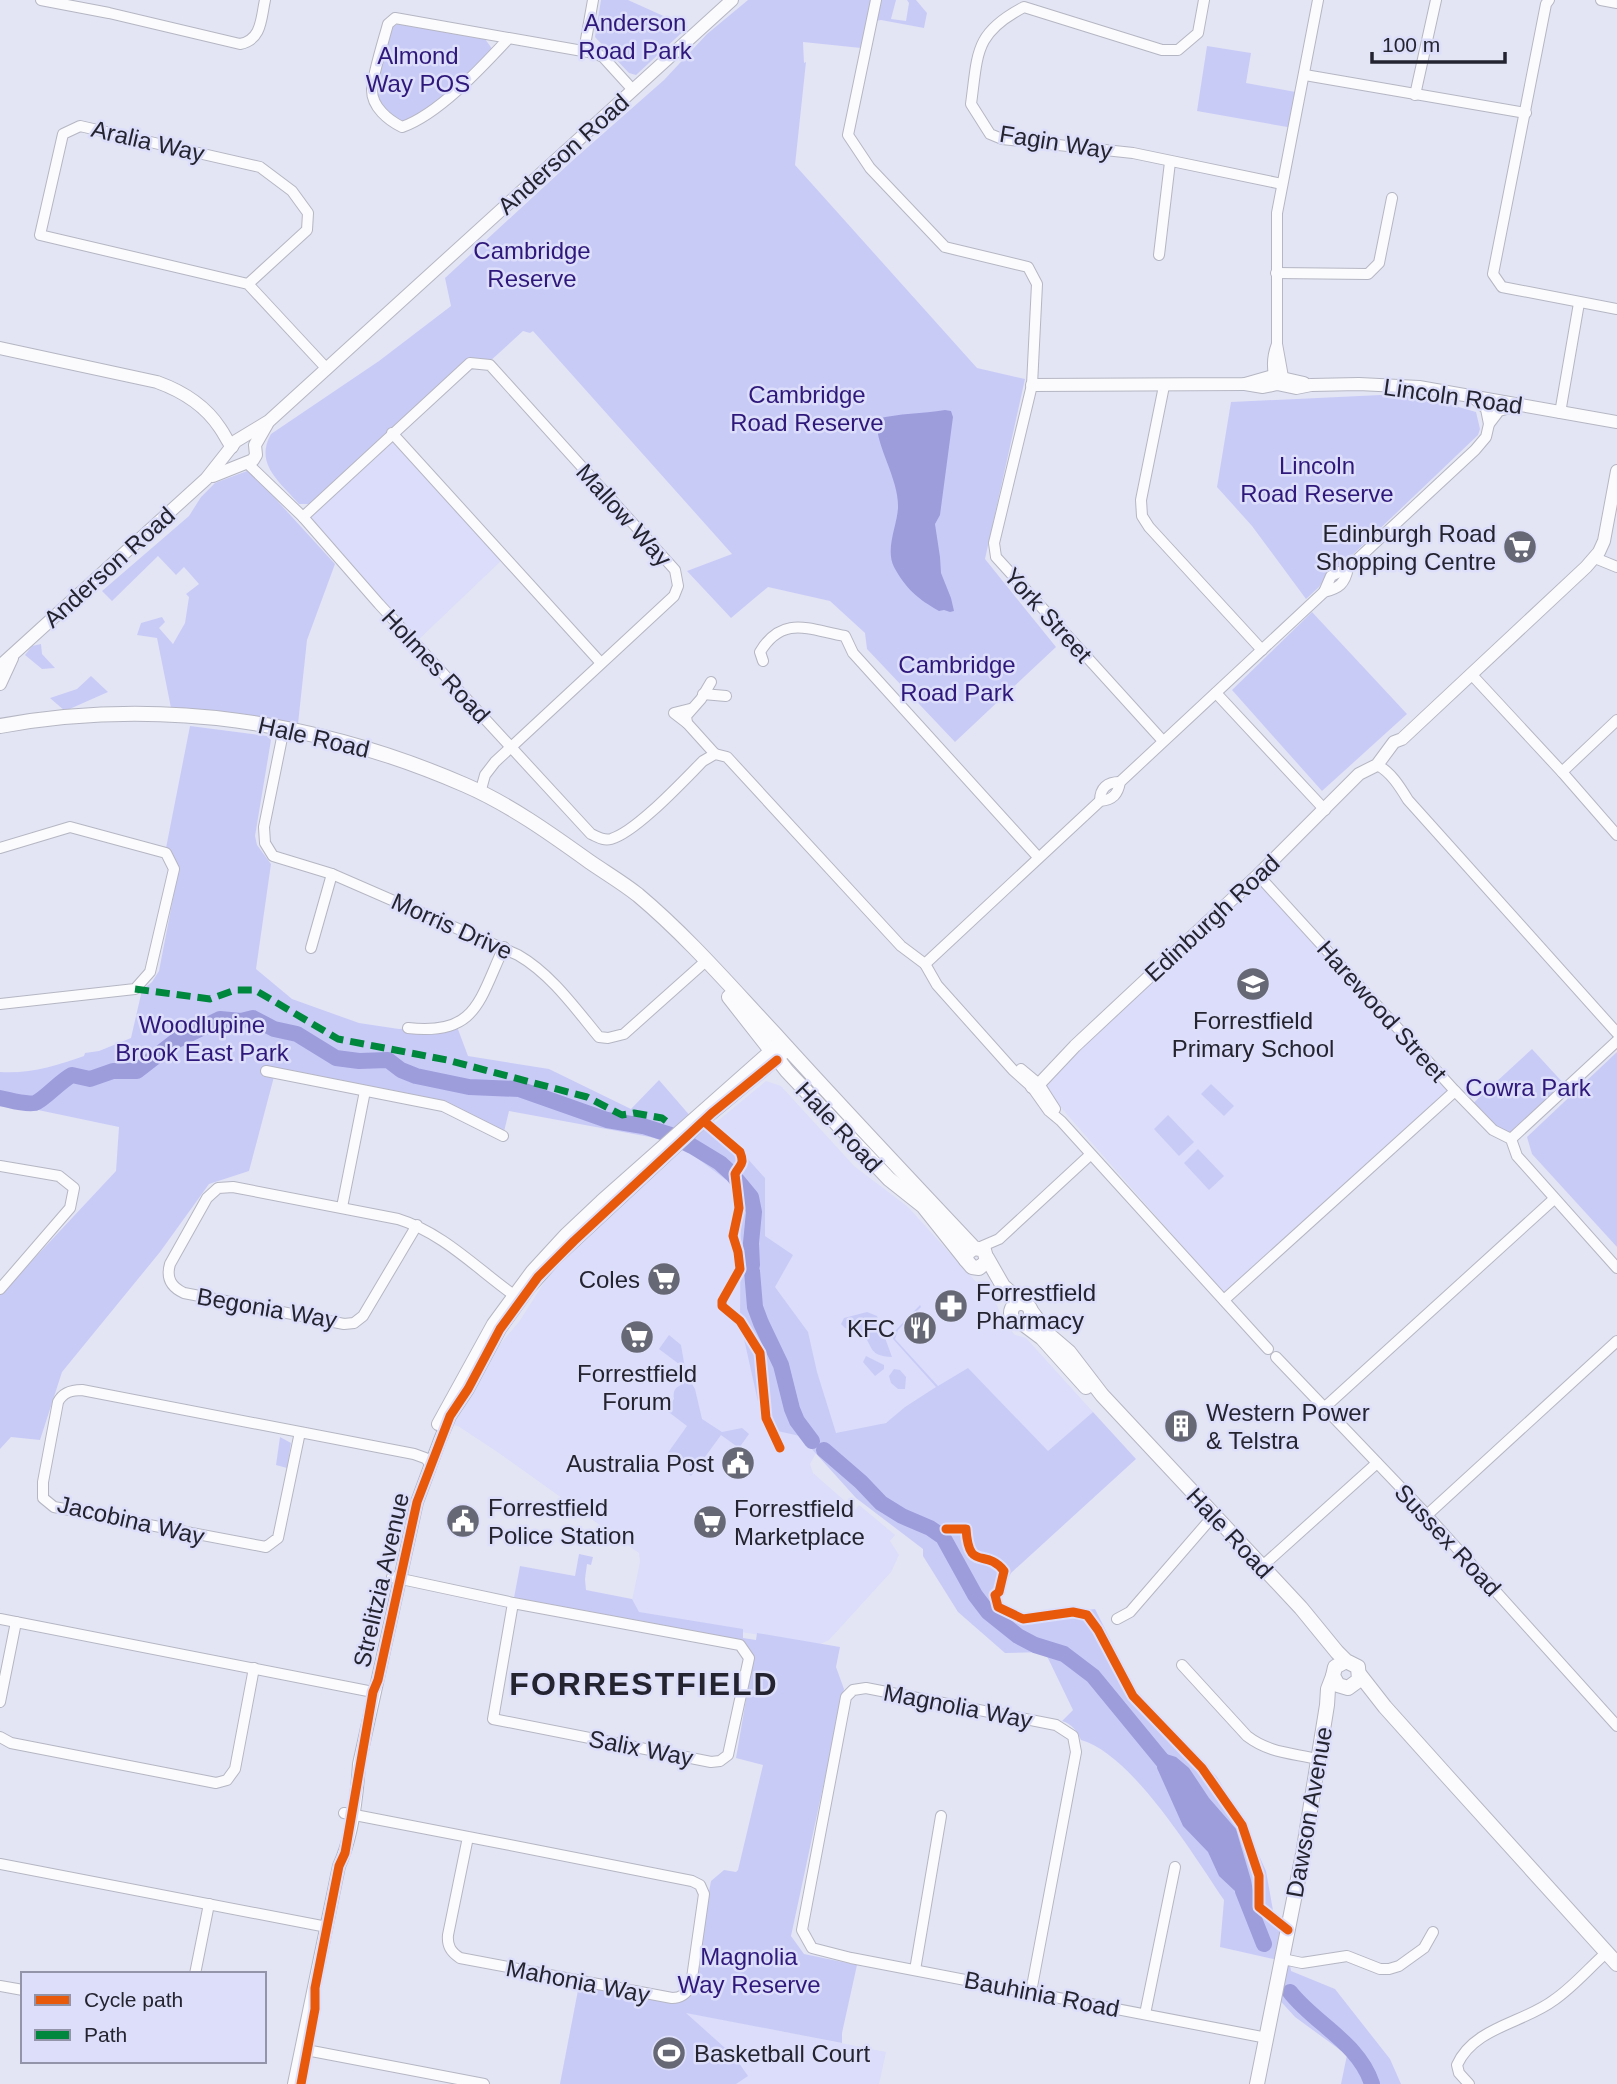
<svg xmlns="http://www.w3.org/2000/svg" width="1617" height="2084" viewBox="0 0 1617 2084" font-family="Helvetica,sans-serif">
<rect width="100%" height="100%" fill="#e3e5f4"/>
<g fill="#dbddfa">
<path d="M392 433 505 557 416 642 303 517Z"/>
<path d="M1258 875 1455 1091 1226 1296 1043 1087Z"/>
<path d="M766 1081 781 1086 854 1166 908 1207 997 1305 1003 1322 1015 1335 1026 1338 1093 1412 1035 1463 904 1416 829 1443 816 1453 810 1464 813 1473 855 1510 859 1505 895 1535 890 1541 899 1555 891 1572 829 1640 820 1644 629 1615 640 1562 639 1553 496 1451 458 1426 453 1425 495 1350 519 1322 552 1270 657 1171Z"/>
<path d="M578 1991 886 2052 879 2084H560Z"/>
</g>
<g fill="#c9cbf7">
<path d="M601 0H628L688 27 636 75 629 73 595 37Z"/>
<path d="M748 0H872L861 48 803 42 804 63 806 62 795 165 977 368 1025 379 985 559 1056 647 955 742 867 649 865 633 830 601 768 587 731 618 687 571 732 554 533 331 530 333 523 331 488 363 468 360 310 504H299C280 482 254 464 271 434L379 361 451 306 445 278 572 161 664 80 707 34Z"/>
<path d="M879 0H896L891 19 906 21 909 3 907 0H916L927 13 924 28 881 20 875 21Z"/>
<path d="M399 23 485 39 493 50 420 120 391 122 372 90 388 30Z"/>
<path d="M1207 46 1251 53 1246 83 1301 93 1293 128 1197 111Z"/>
<path d="M1381 395 1424 397 1476 412 1480 429 1478 435 1346 561 1330 570 1319 587 1306 599 1252 526 1217 487 1231 402Z"/>
<path d="M247 471 261 483 335 564 307 640 298 724 233 713 171 708 157 638 137 635 141 623 162 617 165 622 159 628 173 644 185 623 189 597 186 594 199 584 184 567 176 575 158 556 112 601 102 591 189 516 201 497 215 483Z"/>
<path d="M1312 612 1407 714 1322 791 1232 690Z"/>
<path d="M41 644 42 654 55 668 42 669 25 655 32 646Z"/>
<path d="M91 676 108 692 65 711 50 698 77 689Z"/>
<path d="M190 726 267 736 271 740 255 836 257 845 271 864 256 969 292 999 359 1023 399 1029 456 1024 468 1056 549 1069 631 1109 659 1080 692 1118 713 1120 765 1178V1236L793 1255 775 1287 808 1332 817 1372 836 1433 886 1423 905 1407 936 1387 893 1339 895 1331 920 1305 921 1307 898 1330 895 1339 938 1386 968 1368 1048 1451 1093 1412 1136 1459 1011 1573 1001 1592 995 1596 1008 1607 1026 1617 1095 1609 1136 1690 1217 1777 1242 1818 1266 1871 1274 1916 1284 1928 1291 1971 1335 1989 1390 2059 1401 2084H1341L1347 2055 1295 2017 1274 1994 1278 1960 1220 1947 1224 1900C1194 1856 1132 1754 1081 1740 1077 1731 1072 1724 1062 1721L1073 1710 1045 1652 1005 1653 958 1612 923 1556V1549L856 1498 800 1436 773 1430 763 1424 740 1321 741 1191 681 1146 650 1137 509 1111 503 1136 442 1106 275 1073 249 1171 209 1184 160 1252 62 1372 40 1440 11 1437 0 1449V1295L116 1171 119 1127 0 1102V1072C30 1074 56 1066 84 1056L85 1053 99 1051 131 1038 142 990 152 982 159 971 175 888 177 876 166 848Z"/>
<path d="M1532 1049 1566 1086 1511 1139 1470 1106Z"/>
<path d="M1617 1052V1247L1532 1154 1527 1137Z"/>
<path d="M1211 1084 1234 1106 1224 1116 1201 1094Z"/>
<path d="M1168 1115 1194 1142 1179 1156 1154 1129Z"/>
<path d="M1198 1149 1224 1176 1209 1190 1184 1163Z"/>
<path d="M867 1312 877 1316 892 1357C868 1356 874 1347 862 1333L845 1328 841 1324 844 1318Z"/>
<path d="M669 1335 681 1345 686 1374 695 1389 702 1419 722 1432 742 1428 749 1434 739 1448 721 1435 691 1476 665 1457 687 1426 666 1410 674 1399C673 1392 674 1388 681 1385L680 1378 673 1373 679 1364 659 1349Z"/>
<path d="M866 1356 884 1365V1369L875 1376 863 1362Z"/>
<path d="M894 1369 900 1370 906 1377 905 1389H898L891 1383 889 1376Z"/>
<path d="M280 1437 291 1443 287 1468 276 1465Z"/>
<path d="M579 1554 593 1557 591 1565 587 1564 585 1579 586 1590 632 1599 639 1612 743 1629V1638L756 1640 757 1633 840 1647 836 1667 844 1689 791 1936 804 1954 857 1965 842 2033V2043L686 2013 734 2056 748 2076 736 2084H560L580 1980 678 1995 691 1985 711 1881 724 1870 736 1872 738 1870 763 1765 736 1758 753 1659 740 1645 513 1603 520 1566 575 1576Z"/>
</g>
<g fill="#9e9ddc">
<path d="M945 410 951 411 953 417 940 515 935 524 940 557 941 573 951 598 954 611 950 612 944 610 939 611C918 599 906 589 894 567 885 549 897 526 898 508 899 478 874 444 877 419 899 413 922 414 945 410Z"/>
<path d="M1163 1753 1176 1757 1189 1768 1209 1798 1236 1829 1251 1880 1256 1907 1247 1911 1235 1891 1219 1876 1208 1852 1183 1826 1157 1768 1158 1758Z"/>
</g>
<g fill="none" stroke-linecap="round" stroke-linejoin="round">
<g stroke="#9e9ddc" stroke-width="16">
<path d="M0 1098C10 1100 24 1105 35 1103 44 1100 60 1081 72 1075L90 1079 113 1071H137L177 1040 220 1019 241 1021 253 1018 274 1029 297 1034 336 1058 359 1061 388 1060 401 1070 416 1076 469 1087 519 1089 607 1120 643 1126 668 1134 692 1146 720 1163 732 1174 751 1197 754 1212 751 1243 752 1265"/>
<path d="M752 1271 755 1307 761 1323 781 1365 792 1409 797 1421 812 1441"/>
<path d="M824 1450 861 1482 881 1503 902 1516 930 1528 943 1537 975 1595 988 1612 1018 1636 1035 1645 1064 1654 1093 1676 1171 1771"/>
<path d="M1243 1891 1264 1944"/>
<path d="M1290 1992C1315 2024 1359 2043 1372 2084"/>
</g>
<g stroke="#b5b6c3" stroke-width="12">
<g id="minor">
<path d="M41 0 109 13 240 44C262 40 261 18 265 0"/>
<path d="M876 0 848 135 870 168 945 247 1028 267 1037 284 1032 385 994 543 996 557 1163 741"/>
<path d="M1204 0 1198 33 1178 50H1162L1024 7C974 33 978 53 971 104L990 134 1002 139 1133 153 1282 184"/>
<path d="M1549 0 1546 4 1493 274 1502 287 1617 309"/>
<path d="M1601 0 1617 3"/>
<path d="M509 38C482 67 439 114 402 127 388 120 372 107 372 90 372 77 384 39 388 24L395 18 594 53 603 57 633 90"/>
<path d="M584 51 593 0"/>
<path d="M1305 75 1526 113"/>
<path d="M1415 95 1436 0"/>
<path d="M1159 255 1170 162"/>
<path d="M1276 273 1368 274 1379 263 1392 198"/>
<path d="M248 284 307 230 308 213 292 191 260 167 80 126 63 134 40 235 248 284 327 369"/>
<path d="M1277 344C1272 357 1271 370 1277 384L1283 377 1277 344V213L1318 0"/>
<path d="M1164 386 1141 500 1142 516 1149 527 1262 650"/>
<path d="M1473 398 1486 409 1489 424"/>
<path d="M1560 413 1579 303"/>
<path d="M392 433 601 663"/>
<path d="M247 463 303 517 379 604 591 834C598 837 603 841 611 839 636 832 683 781 703 761L715 754 727 757 901 946 925 964 937 985 1013 1070 1032 1087 1049 1111 1061 1121 1268 1349"/>
<path d="M303 517 470 363 490 365 675 570 678 586 674 596 495 762 485 775 480 793"/>
<path d="M1595 558 1617 567"/>
<path d="M1324 592 1331 576 1348 568 1475 450 1486 437 1489 424 1499 411 1518 406"/>
<path d="M763 661 760 652C783 614 810 630 845 636L853 653 1038 857"/>
<path d="M1472 675 1562 772 1617 835"/>
<path d="M711 682 701 699 686 716 687 723 715 754"/>
<path d="M1216 693 1325 810"/>
<path d="M703 694 726 696"/>
<path d="M687 723 674 713 690 709"/>
<path d="M284 728 264 827 265 843 273 856 332 874 518 955C551 974 575 1008 599 1037L608 1038 624 1034 707 960"/>
<path d="M1377 765C1391 772 1400 787 1408 800L1617 1033"/>
<path d="M1562 772 1617 720"/>
<path d="M1100 801C1100 788 1107 782 1120 782"/>
<path d="M0 848 70 827 166 853 174 869 150 972 135 989 0 1004"/>
<path d="M1258 875 1455 1091 1493 1130 1511 1139 1517 1156 1617 1268"/>
<path d="M311 948 332 874"/>
<path d="M925 964 1100 801C1113 800 1118 794 1120 782L1324 592C1339 588 1345 584 1348 568"/>
<path d="M408 1028C477 1036 479 1000 504 947"/>
<path d="M1021 1069 1039 1084 1055 1109"/>
<path d="M266 1071 443 1106 503 1136"/>
<path d="M1511 1139 1617 1041"/>
<path d="M0 1166 59 1176 74 1188 70 1208 0 1289"/>
<path d="M342 1207 365 1091"/>
<path d="M417 1225 363 1316 354 1323 344 1324 184 1293C171 1287 166 1278 170 1264L207 1198 218 1188 233 1187 398 1219C444 1233 479 1271 518 1298"/>
<path d="M978 1248 999 1239 1090 1155"/>
<path d="M1224 1300 1455 1091"/>
<path d="M1276 1357 1427 1515 1617 1726"/>
<path d="M1324 1408 1554 1199"/>
<path d="M300 1432 278 1538 266 1547 54 1507 43 1498V1482L58 1402C63 1392 72 1390 82 1390L414 1454 425 1458 431 1464"/>
<path d="M1427 1515 1617 1341"/>
<path d="M1258 1570 1377 1463"/>
<path d="M392 1577 509 1602 513 1603 740 1645 749 1658 728 1755 720 1761 711 1762 493 1719 513 1603"/>
<path d="M0 1619 373 1692"/>
<path d="M1117 1619 1130 1612 1214 1515"/>
<path d="M1182 1665 1247 1736C1269 1753 1292 1753 1317 1759"/>
<path d="M0 1702 16 1622"/>
<path d="M0 1737 11 1743 216 1783 227 1780 235 1769 254 1668"/>
<path d="M344 1813 360 1816C471 1837 581 1859 692 1881L700 1885 704 1894 691 1985C687 1993 682 1998 672 1998L460 1958C451 1952 447 1946 448 1935L468 1837"/>
<path d="M0 1864 327 1927"/>
<path d="M1283 1959 1302 1963 1347 1956 1380 1969H1389L1399 1966 1424 1948 1433 1932"/>
<path d="M915 1970 941 1816"/>
<path d="M195 1974 209 1904"/>
<path d="M0 1986 23 1990"/>
<path d="M1031 1992 1076 1752 1073 1736 1056 1725 866 1688 853 1690 846 1697 802 1930 812 1948 851 1958 1267 2038"/>
<path d="M1145 2014 1175 1867"/>
<path d="M301 2049 484 2084"/>
<path d="M1469 2084 1459 2073 1457 2065C1474 2027 1524 2023 1554 2000 1573 1987 1589 1968 1606 1953"/>
</g>
</g>
<g stroke="#b5b6c3" stroke-width="14">
<g id="tertiary">
<path d="M0 348 157 382C182 391 205 405 220 428 225 435 227 441 232 447"/>
<path d="M1245 384 1263 387 1277 384 1296 388 1311 385 1359 384 1419 387 1617 422"/>
<path d="M1032 385 1245 384 1273 376 1304 383"/>
<path d="M213 476 253 460 256 455 255 445 267 424"/>
<path d="M0 666 206 479 236 441 269 421 732 0"/>
<path d="M0 684 12 658"/>
<path d="M1032 1087 1041 1082 1075 1046 1258 875 1359 774 1377 765 1394 742 1402 739 1586 567 1599 552 1604 541 1617 471"/>
<path d="M438 1424 493 1324 532 1271 566 1234 601 1201 777 1045"/>
<path d="M294 2084 339 1866C353 1836 357 1796 359 1764L417 1502 440 1440 450 1416 468 1389 500 1329 530 1287 554 1260 712 1113 784 1053"/>
</g>
</g>
<g stroke="#b5b6c3" stroke-width="16">
<g id="secondary">
<path d="M0 726C159 697 318 721 465 785 509 804 551 834 590 862 606 873 623 883 638 895 688 937 730 986 774 1033 840 1106 907 1177 974 1248L984 1250 987 1261 979 1268 972 1267 966 1260 967 1253 974 1248"/>
<path d="M729 997 787 1071 889 1179 923 1206 966 1260"/>
<path d="M987 1258 1003 1286 1022 1303"/>
<circle cx="1021" cy="1313" r="10"/>
<path d="M1031 1311 1048 1334 1069 1352 1102 1395 1301 1608 1337 1652 1346 1661 1358 1667 1359 1680 1348 1688 1338 1685 1333 1676 1335 1667 1346 1661"/>
<path d="M1022 1323 1042 1338 1086 1387"/>
<path d="M1360 1675 1385 1707 1446 1775 1617 1964"/>
<path d="M1257 2084 1303 1854 1327 1705 1328 1689 1333 1676"/>
</g>
</g>
<use href="#minor" stroke="#fbfbfd" stroke-width="10"/>
<use href="#tertiary" stroke="#fbfbfd" stroke-width="12"/>
<use href="#secondary" stroke="#fbfbfd" stroke-width="14"/>
<path stroke="#00873e" stroke-width="7" stroke-dasharray="14 7" stroke-linecap="butt" d="M135 989 210 999 235 990H255L338 1039 447 1060 587 1097 622 1115 634 1113 662 1118 666 1121"/>
<g stroke="#dddffa" stroke-width="13">
<g id="cycleway">
<path d="M705 1122 740 1152C745 1165 740 1164 735 1174L739 1208 733 1236 738 1252 740 1269 722 1301V1306L740 1321 760 1353 766 1418 780 1448"/>
<path d="M946 1529H966C969 1573 985 1547 1004 1571L999 1592 995 1595 998 1607 1023 1619 1073 1612 1087 1615 1098 1630 1133 1696 1202 1768 1242 1825 1259 1876V1907L1288 1930"/>
<path d="M301 2084 315 2009V1988L339 1866 345 1853 373 1692 378 1680 417 1502 450 1416 468 1389 500 1329 538 1277 574 1241 712 1113 777 1060"/>
</g>
</g>
<use href="#cycleway" stroke="#e8590c" stroke-width="9"/>
</g>
<defs>
<g id="supermarket-disc" transform="scale(1.75)"><circle r="9.5" fill="#676875" stroke="#dddffa"/><path d="M-6-5.5h2.5l.6 2H6L4.5 2H-2.5L-4.4-4H-6ZM-1.5 3.2a1.3 1.3 0 1 0 .1 0ZM3 3.2a1.3 1.3 0 1 0 .1 0Z" fill="#fff"/></g>
<g id="school-disc" transform="scale(1.75)"><circle r="9.5" fill="#676875" stroke="#dddffa"/><path d="M0-5L7-2L0 1L-7-2ZM-4 1L0 2.5L4 1V4Q0 6-4 4Z" fill="#fff"/></g>
<g id="pharmacy-disc" transform="scale(1.75)"><circle r="9.5" fill="#676875" stroke="#dddffa"/><path d="M-2-6h4v4h4v4h-4v4h-4v-4h-4v-4h4Z" fill="#fff"/></g>
<g id="restaurant-disc" transform="scale(1.75)"><circle r="9.5" fill="#676875" stroke="#dddffa"/><path d="M-5-6h1v4h1v-4h1v4h1v-4h1v5L-1.5 .5V6h-2V.5L-5-1ZM5-6V6H3V1.5H1.5Q1.5-4 5-6Z" fill="#fff"/></g>
<g id="building-disc" transform="scale(1.75)"><circle r="9.5" fill="#676875" stroke="#dddffa"/><path d="M-4-6H4V6H1V3H-1V6H-4ZM-2.5-4.3h1.7v1.8h-1.7ZM.8-4.3h1.7v1.8H.8ZM-2.5-1h1.7V.8h-1.7ZM.8-1h1.7V.8H.8Z" fill="#fff"/></g>
<g id="civic-disc" transform="scale(1.75)"><circle r="9.5" fill="#676875" stroke="#dddffa"/><path d="M-.6-6.5H3V-4.5H.6V-3L4-1V1h2V6H-6V1h2V-1L-.6-3ZM-1.2 2.5V6h2.4V2.5Z" fill="#fff"/></g>
<g id="stadium-disc" transform="scale(1.75)"><circle r="9.5" fill="#676875" stroke="#dddffa"/><path d="M0-5a6.5 5 0 1 0 0 10a6.5 5 0 1 0 0-10ZM-3.5-1.8h7v3.6h-7Z" fill="#fff"/></g>
</defs>
<g fill-rule="evenodd">
<use href="#supermarket-disc" x="1520" y="547"/>
<use href="#school-disc" x="1253" y="984"/>
<use href="#supermarket-disc" x="664" y="1279"/>
<use href="#pharmacy-disc" x="951" y="1306"/>
<use href="#restaurant-disc" x="920" y="1328"/>
<use href="#supermarket-disc" x="637" y="1337"/>
<use href="#building-disc" x="1181" y="1426"/>
<use href="#civic-disc" x="738" y="1463"/>
<use href="#civic-disc" x="463" y="1521"/>
<use href="#supermarket-disc" x="710" y="1522"/>
<use href="#stadium-disc" x="669" y="2053"/>
</g>
<g text-anchor="middle" dominant-baseline="central" stroke-width="5" stroke-linejoin="round" paint-order="stroke">
<g font-size="24" fill="#2f187b" stroke="#dddffa">
<text x="635" y="22">Anderson<tspan x="635" dy="28">Road Park</tspan></text>
<text x="418" y="55">Almond<tspan x="418" dy="28">Way POS</tspan></text>
<text x="532" y="250">Cambridge<tspan x="532" dy="28">Reserve</tspan></text>
<text x="807" y="394">Cambridge<tspan x="807" dy="28">Road Reserve</tspan></text>
<text x="1317" y="465">Lincoln<tspan x="1317" dy="28">Road Reserve</tspan></text>
<text x="957" y="664">Cambridge<tspan x="957" dy="28">Road Park</tspan></text>
<text x="202" y="1024">Woodlupine<tspan x="202" dy="28">Brook East Park</tspan></text>
<text x="1528" y="1087">Cowra Park</text>
<text x="749" y="1956">Magnolia<tspan x="749" dy="28">Way Reserve</tspan></text>
</g>
<g font-size="24" fill="#242431" stroke="#dddffa">
<text transform="translate(148 141) rotate(13)">Aralia Way</text>
<text transform="translate(1056 142) rotate(9)">Fagin Way</text>
<text transform="translate(563 154) rotate(-42)">Anderson Road</text>
<text transform="translate(1453 396) rotate(8)">Lincoln Road</text>
<text transform="translate(624 515) rotate(48)">Mallow Way</text>
<text transform="translate(109 567) rotate(-42)">Anderson Road</text>
<text transform="translate(1048 615) rotate(48)">York Street</text>
<text transform="translate(436 666) rotate(47)">Holmes Road</text>
<text transform="translate(314 737) rotate(13)">Hale Road</text>
<text transform="translate(1212 918) rotate(-43)">Edinburgh Road</text>
<text transform="translate(452 926) rotate(24)">Morris Drive</text>
<text transform="translate(1382 1011) rotate(48)">Harewood Street</text>
<text transform="translate(839 1127) rotate(47)">Hale Road</text>
<text transform="translate(267 1308) rotate(10)">Begonia Way</text>
<text transform="translate(131 1520) rotate(13)">Jacobina Way</text>
<text transform="translate(1230 1533) rotate(47)">Hale Road</text>
<text transform="translate(1448 1540) rotate(47)">Sussex Road</text>
<text transform="translate(381 1580) rotate(-77)">Strelitzia Avenue</text>
<text transform="translate(958 1706) rotate(11)">Magnolia Way</text>
<text transform="translate(641 1748) rotate(11)">Salix Way</text>
<text transform="translate(1309 1812) rotate(-80)">Dawson Avenue</text>
<text transform="translate(578 1981) rotate(11)">Mahonia Way</text>
<text transform="translate(1042 1994) rotate(11)">Bauhinia Road</text>
</g>
<g font-size="24" fill="#242431" stroke="#dddffa" text-anchor="start">
<text x="1496" y="533" text-anchor="end">Edinburgh Road<tspan x="1496" dy="28">Shopping Centre</tspan></text>
<text x="1253" y="1020" text-anchor="middle">Forrestfield<tspan x="1253" dy="28">Primary School</tspan></text>
<text x="640" y="1279" text-anchor="end">Coles</text>
<text x="976" y="1292">Forrestfield<tspan x="976" dy="28">Pharmacy</tspan></text>
<text x="895" y="1328" text-anchor="end">KFC</text>
<text x="637" y="1373" text-anchor="middle">Forrestfield<tspan x="637" dy="28">Forum</tspan></text>
<text x="1206" y="1412">Western Power<tspan x="1206" dy="28">&amp; Telstra</tspan></text>
<text x="714" y="1463" text-anchor="end">Australia Post</text>
<text x="488" y="1507">Forrestfield<tspan x="488" dy="28">Police Station</tspan></text>
<text x="734" y="1508">Forrestfield<tspan x="734" dy="28">Marketplace</tspan></text>
<text x="694" y="2053">Basketball Court</text>
</g>
<g font-size="32" font-weight="bold" letter-spacing="2" fill="#242431" stroke="#dddffa">
<text x="644" y="1684">FORRESTFIELD</text>
</g>
</g>
<rect x="21" y="1972" width="245" height="91" fill="#dddffa" stroke="#9394aa" stroke-width="2"/>
<rect x="35" y="1995" width="35" height="10" fill="#e8590c" stroke="#9394aa" stroke-width="2"/>
<text x="84" y="2007" font-size="21" fill="#242431">Cycle path</text>
<rect x="35" y="2030" width="35" height="10" fill="#00873e" stroke="#9394aa" stroke-width="2"/>
<text x="84" y="2042" font-size="21" fill="#242431">Path</text>
<path d="M1372 52v10h133v-10" fill="none" stroke="#242431" stroke-width="3.5"/>
<text x="1382" y="52" font-size="21" fill="#242431" stroke="#dddffa" stroke-width="5" paint-order="stroke">100 m</text>
</svg>
